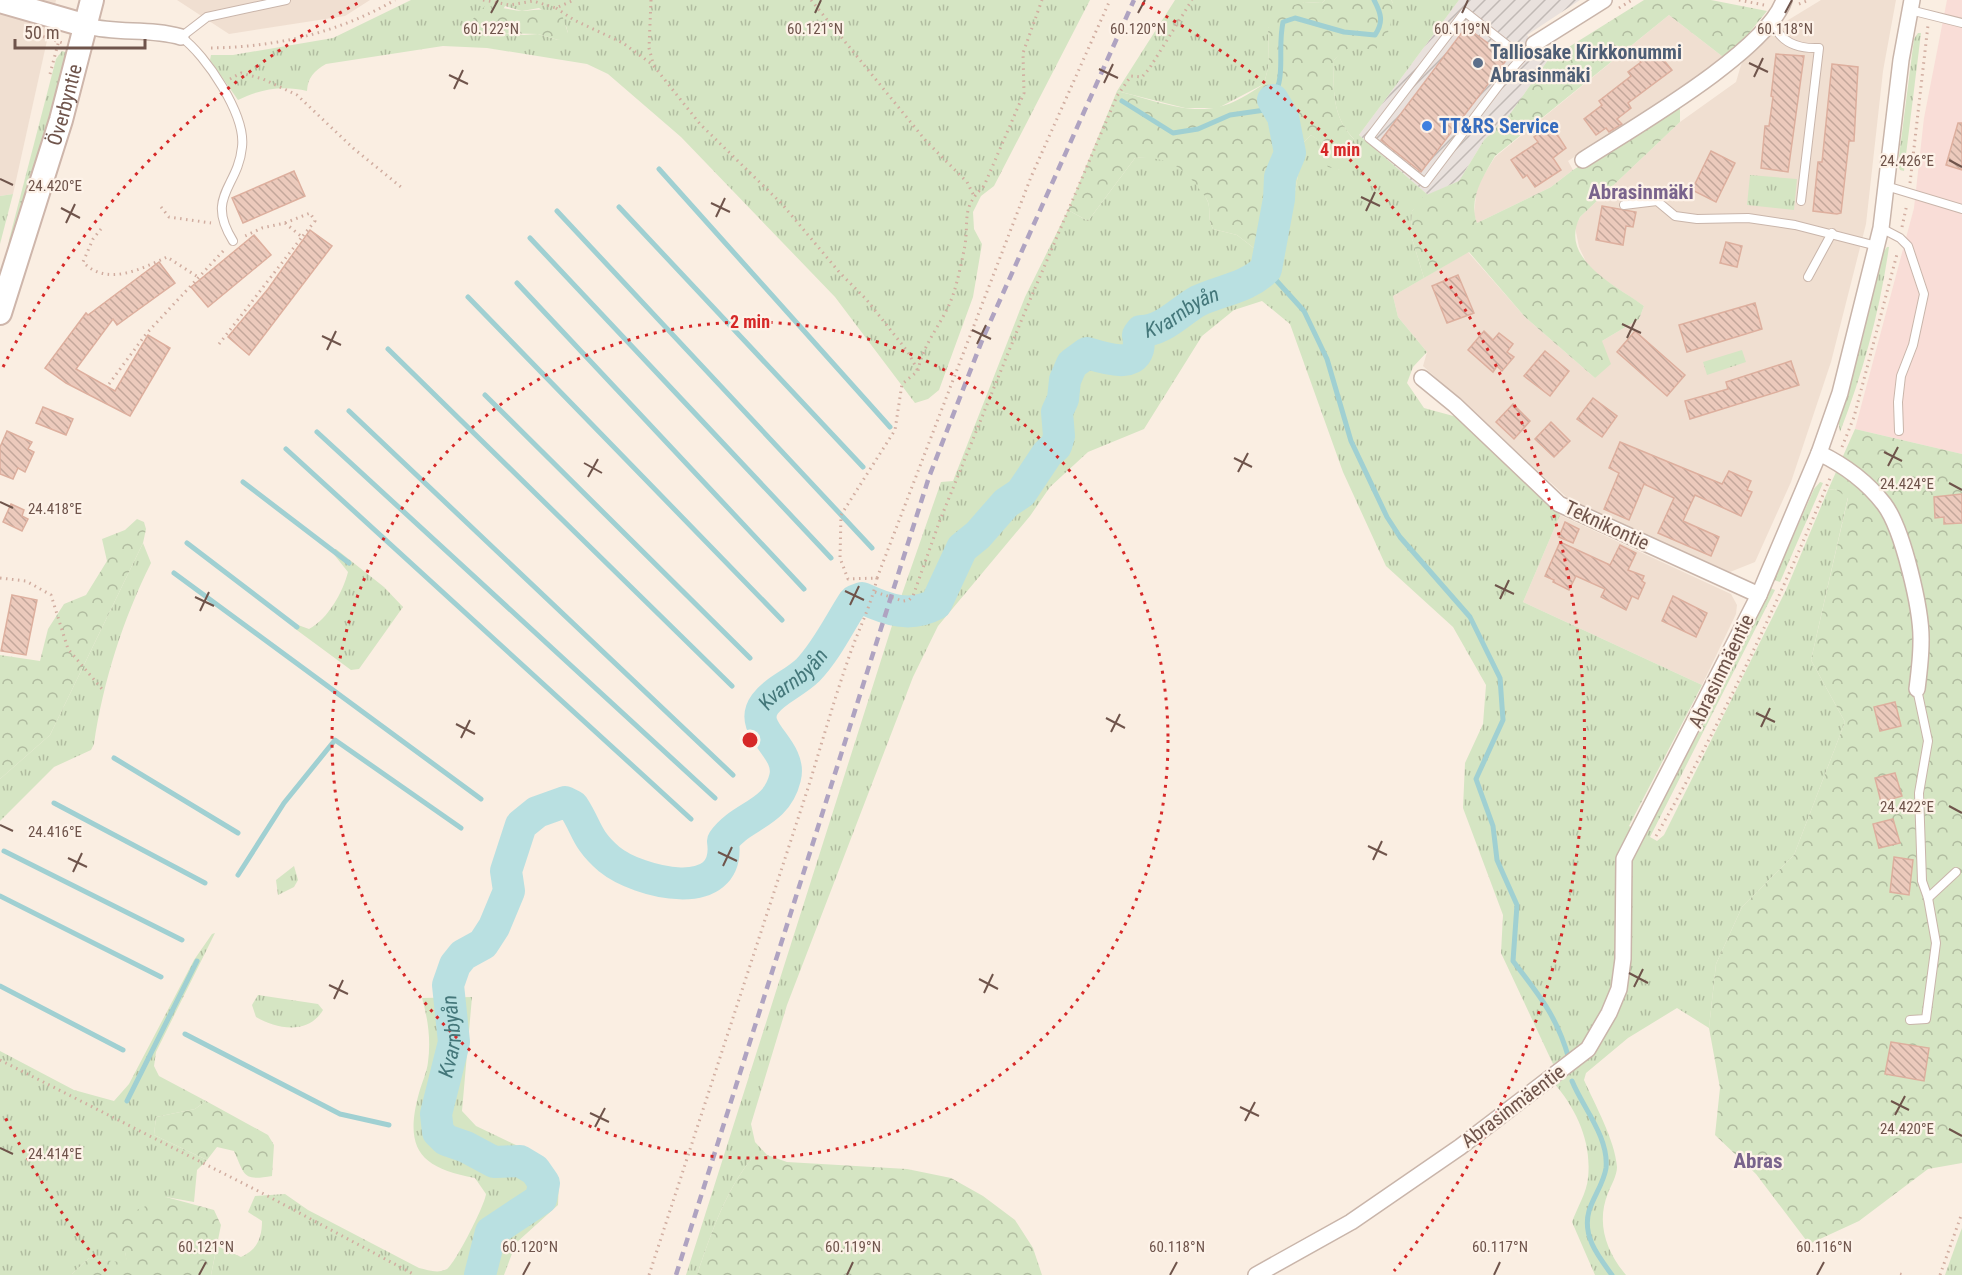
<svg xmlns="http://www.w3.org/2000/svg" width="1962" height="1275" viewBox="0 0 1962 1275" font-family="'Roboto Condensed',sans-serif">
<defs>
<pattern id="industrial-furrows" width="10" height="10" patternUnits="userSpaceOnUse" patternTransform="scale(1.5)"><rect width="10" height="10" fill="#e9e1dd"/><path d="M-1 1l2-2M0 10L10 0M9 11l2-2" fill="none" stroke="#c1b9b5"/></pattern>
<pattern id="grass-tufts" width="24" height="20" patternUnits="userSpaceOnUse" patternTransform="scale(1.5)"><rect width="24" height="20" fill="#d5e5c3"/><path d="M3 7l-1-3M5 7V3M7 7l1-3M15 17l-1-3M17 17v-4M19 17l1-3" fill="none" stroke="#b1bca0"/></pattern>
<pattern id="forest-crowns" width="20" height="18" patternUnits="userSpaceOnUse" patternTransform="scale(1.5)"><rect width="20" height="18" fill="#d5e5c3"/><path d="M2 6a3 3 0 1 1 6 0M12 15a3 3 0 1 1 6 0" fill="none" stroke="#b1bca0"/></pattern>
<pattern id="building-back-hatch" width="6" height="6" patternUnits="userSpaceOnUse" patternTransform="scale(1.5)"><rect width="6" height="6" fill="#eccabc"/><path d="M-1 5l2 2M0 0l6 6M5-1l2 2" fill="none" stroke="#c3a79b"/></pattern>
</defs>
<rect width="100%" height="100%" fill="#faeee2"/>
<g fill="#f0dfd1">
<path d="M0 0H56L13 194 0 196Z"/>
<path d="M177 0H370L345 16 229 34Z"/>
<path d="M1821 0H1896L1883 71 1866 224 1831 362 1791 482 1755 562 1730 572 1573 503 1423 366 1427 352 1398 317 1393 296 1468 252 1525 317 1595 378 1602 341 1639 319 1644 306 1602 278 1588 266 1579 247 1575 227 1580 217 1680 122 1736 82 1741 65 1759 38Z"/>
<path d="M1669 15 1727 60 1592 150 1583 151 1568 161 1573 170 1551 187 1477 223 1474 214 1477 186 1495 157Z"/>
<path d="M1560 515 1731 594 1737 605 1736 614 1702 685 1523 602Z"/>
</g>
<path fill="#f9ddd7" d="M1947 0H1962V454L1855 429 1914 208 1924 118Z"/>
<path fill="url(#industrial-furrows)" d="M1459 0H1580L1527 35 1548 60 1510 114 1484 140 1459 181 1428 195 1359 135Z"/>
<g fill="url(#grass-tufts)" fill-rule="evenodd">
<path d="M411 0H1090L994 186 981 196 973 212 974 229 982 244 973 297 939 390 928 399 915 403 835 297 681 137 608 74 587 64 487 48 443 46 326 64C314 71 308 77 307 91 283 85 260 89 238 100L210 60 211 55H233L333 38ZM505 6 522 11 539 8 566 26 568 33 558 40 538 34 524 35 502 33 493 29Z"/>
<path d="M1175 0H1325L1322 3 1304 2 1268 28 1269 64 1264 84 1218 108H1185L1117 91Z"/>
<path d="M1391 0H1459L1359 135 1428 195 1412 211 1411 235 1424 278 1393 296 1398 317 1427 352 1413 367 1407 383 1424 408 1457 417 1560 515 1523 602 1702 685 1629 826 1644 834 1710 712 1770 588 1775 590 1650 837 1657 841 1664 835 1786 590 1828 490 1835 489 1848 497 1811 660 1845 722 1794 855 1742 907 1716 964 1709 1028 1677 1008 1628 1038 1586 1073 1584 1080C1595 1105 1615 1140 1617 1167 1617 1175 1611 1186 1608 1193 1596 1223 1606 1251 1626 1275H1595L1572 1222C1577 1208 1587 1192 1588 1178 1592 1141 1576 1109 1554 1083L1583 1064 1577 1051 1553 1064 1501 953 1503 915 1463 808 1465 763 1483 724 1486 685 1453 627 1386 566 1343 472 1290 324 1262 301 1234 310 1202 336 1144 429 1088 452 1050 487 1030 516 938 626 913 677 787 1005 751 1124 755 1142 767 1155 753 1157C725 1191 711 1234 697 1275H686L902 594 941 482 953 481 1025 297 1068 210 1088 221 1135 158C1141 158 1148 156 1154 157 1175 159 1200 182 1208 202 1211 212 1207 217 1213 229L1237 235 1281 269 1304 142 1311 135 1322 142 1339 170 1354 152V139C1332 117 1333 90 1334 60L1393 3Z"/>
<path d="M1918 33H1921L1904 171 1900 170 1898 164 1914 39Z"/>
<path d="M62 51 69 53 57 108 7 256 9 240 56 59Z"/>
<path d="M1750 175 1797 179 1794 210 1747 205Z"/>
<path d="M13 194 0 244V196Z"/>
<path d="M1887 247H1889C1880 310 1863 373 1840 432L1838 418 1862 341 1882 254Z"/>
<path d="M1742 350 1746 362 1707 375 1703 362Z"/>
<path d="M1820 482 1823 483 1780 582 1774 580 1814 489Z"/>
<path d="M143 543 151 563C123 619 103 682 94 744L91 750 54 767 0 821V779L50 735Z"/>
<path d="M336 549 384 587 403 607 359 669 351 670 294 628 298 625 309 629C328 619 343 592 348 572L332 552Z"/>
<path d="M294 866 298 880 294 887 278 895 276 880Z"/>
<path d="M215 933 156 1052 154 1066 159 1076 206 1101 195 1109 156 1117 154 1135 207 1160 197 1170 194 1202 166 1197 125 1252 128 1264 89 1258 71 1275H0V1051L74 1090 114 1101 129 1084 194 960 212 934Z"/>
<path d="M258 995 318 1004 323 1010C309 1034 278 1030 256 1017L252 1005Z"/>
<path d="M472 997 462 1111 476 1126 539 1156 559 1178 558 1205 516 1243 504 1275H211L217 1246 241 1257C257 1250 262 1238 262 1221L248 1212 255 1196 285 1194 308 1210 419 1268C428 1270 438 1274 447 1269 455 1264 485 1205 486 1194L475 1178C419 1168 404 1148 419 1093 422 1082 427 1072 428 1062 431 1040 428 1019 422 998Z"/>
<path d="M1962 1228V1275H1945L1960 1233Z"/>
</g>
<g fill="url(#forest-crowns)">
<path d="M1325 0H1391L1393 3 1390 29 1376 49H1347L1334 60C1333 89 1332 117 1354 139V152L1340 170 1328 167 1322 158 1321 142 1311 135 1304 142 1281 269 1237 235 1213 229C1207 217 1211 212 1208 202 1206 196 1200 191 1197 186 1181 164 1162 156 1135 158L1088 221 1068 210 1117 91C1148 98 1186 115 1218 107 1234 104 1250 93 1264 84L1269 64 1268 28 1278 10 1304 2 1322 3Z"/>
<path d="M1644 0H1711L1767 11 1727 60 1669 15 1495 156C1483 177 1468 199 1477 223L1551 187 1573 170 1669 110 1680 109V122L1580 217C1558 259 1617 286 1644 306L1639 319 1602 341 1611 364 1595 378 1525 317 1469 252 1424 278 1411 235 1412 211 1424 196 1459 181 1484 140 1510 114 1548 60Z"/>
<path d="M485 6C497 6 514 11 524 11 538 10 548 7 562 15L568 33 572 37 558 40 538 34 502 33 477 26 472 20Z"/>
<path d="M1855 429 1962 454V1163L1928 1169 1859 1221 1809 1244 1756 1174 1715 1135 1720 1088 1709 1028 1716 964 1742 907 1794 855 1845 722 1811 660 1848 498 1835 489 1828 490Z"/>
<path d="M137 519 144 522 146 529 143 543 50 735 0 779V655L40 661 48 629 64 604 86 595 107 561 102 539 125 530Z"/>
<path d="M206 1101 268 1135 274 1145 272 1176C243 1181 245 1176 234 1151L217 1147 207 1160 154 1135 156 1117 195 1109Z"/>
<path d="M767 1155 787 1162 907 1169 951 1178 983 1196 1015 1220 1033 1248 1042 1275H697C711 1234 725 1191 753 1157Z"/>
<path d="M166 1197 214 1210 221 1225 211 1275H71L89 1258 127 1263 125 1252 99 1241 101 1226Z"/>
</g>
<g fill="none" stroke-linecap="round" stroke-linejoin="round">
<g stroke="#a0d0d2" stroke-width="5">
<path d="M1122 101 1173 133 1198 129 1230 115 1265 110C1290 80 1276 56 1283 22L1295 18 1344 32 1375 35C1384 22 1381 13 1374 0"/>
<path d="M659 169 890 427"/>
<path d="M619 207 863 467"/>
<path d="M557 211 872 548"/>
<path d="M530 238 831 558"/>
<path d="M1266 269 1304 311 1327 359 1351 441 1387 517 1400 537 1470 617 1500 678 1503 720 1476 779 1493 826 1497 860 1517 905 1513 961C1539 995 1557 1016 1569 1059"/>
<path d="M517 283 804 589"/>
<path d="M468 297 782 620"/>
<path d="M388 349 732 686"/>
<path d="M485 395 750 658"/>
<path d="M349 411 733 775"/>
<path d="M317 432 715 798"/>
<path d="M286 449 691 819"/>
<path d="M243 482 349 563"/>
<path d="M187 543 297 627"/>
<path d="M174 573 481 799"/>
<path d="M114 758 238 833"/>
<path d="M54 803 205 883"/>
<path d="M4 851 182 940"/>
<path d="M238 875 284 803 335 740 461 828"/>
<path d="M0 896 161 977"/>
<path d="M0 986 123 1050"/>
<path d="M185 1034 340 1114 389 1125"/>
<path d="M1572 1081C1583 1108 1609 1137 1606 1168 1604 1183 1593 1197 1589 1211 1582 1236 1598 1256 1612 1275"/>
<path d="M127 1101 197 961"/>
</g>
<path stroke="#b9e0e1" stroke-width="32" id="s1" d="M480 1275 491 1232 541 1199 544 1183 535 1170 520 1161 494 1162 466 1147 446 1140 438 1132 436 1114 454 1042 448 985 455 965 463 955 483 944 494 927 509 891 506 871 521 825 537 812 565 802 573 806C588 829 585 838 609 859 638 883 732 906 723 841 741 815 776 815 785 778 793 748 746 730 765 704 775 690 795 683 808 670 827 650 839 624 854 601L862 598C888 610 910 618 936 604L962 548 978 535 1006 503 1021 493 1047 454 1056 446 1059 436 1057 412 1063 399 1065 380 1072 364 1087 353C1106 359 1145 372 1138 335L1141 331C1163 331 1180 311 1198 301 1221 290 1247 288 1266 269L1279 199 1280 177 1290 153 1283 117 1273 100"/>
</g>
<g fill="url(#building-back-hatch)" stroke="#ddaf9e" stroke-width="1.5">
<path d="M1466 27 1508 58 1421 172 1381 140Z"/>
<path d="M1653 47 1672 70 1628 103 1631 108 1617 119 1622 124 1609 132 1606 128 1596 135 1584 119 1602 105 1599 101 1631 76 1628 72 1641 62 1638 58Z"/>
<path d="M1776 54 1804 56 1788 172 1761 168 1765 126H1769L1773 97 1771 96Z"/>
<path d="M1832 64 1858 67 1854 141H1849L1841 213 1837 214 1813 211 1818 162H1822Z"/>
<path d="M1958 123H1962V170L1946 165Z"/>
<path d="M1551 125 1566 148 1553 158 1561 170 1535 187 1527 175 1523 178 1511 160 1538 142 1534 137Z"/>
<path d="M1711 151 1735 163 1716 202 1692 190Z"/>
<path d="M294 171 305 196 243 223 232 198Z"/>
<path d="M1602 206 1636 212 1633 227 1626 226 1623 245 1596 240Z"/>
<path d="M310 230 332 246 249 355 228 337 268 289Z"/>
<path d="M254 235 271 255 208 307 191 287Z"/>
<path d="M1726 242 1742 246 1737 267 1720 263Z"/>
<path d="M159 262 175 283 117 325 113 319 76 369 115 391 148 335 170 348 130 416 66 383 45 368 86 313 88 315Z"/>
<path d="M1458 275 1474 313 1447 323 1432 286Z"/>
<path d="M1755 303 1762 329 1687 352 1679 325Z"/>
<path d="M1484 331 1493 340 1499 333 1513 344 1507 352 1514 357 1502 371 1497 366 1493 372 1468 350Z"/>
<path d="M1635 331 1685 375 1667 396 1617 352Z"/>
<path d="M1545 351 1569 371 1550 396 1524 376Z"/>
<path d="M1791 361 1799 385 1690 419 1685 401 1728 389 1726 382Z"/>
<path d="M1593 398 1617 416 1602 437 1577 419Z"/>
<path d="M1513 404 1530 421 1514 439 1496 422Z"/>
<path d="M43 407 73 419 66 435 36 423Z"/>
<path d="M1551 422 1570 441 1554 457 1535 439Z"/>
<path d="M7 431 32 442 28 449 34 452 25 472 18 468 13 479 0 474V447Z"/>
<path d="M1620 442 1722 484 1729 471 1751 481 1747 490 1752 492 1741 516 1695 495 1683 521 1719 537 1711 556 1658 533 1674 498 1644 484 1629 520 1604 509 1619 473 1609 468Z"/>
<path d="M1962 494V523L1944 524V517L1935 518 1934 497Z"/>
<path d="M11 504 24 510 22 516 28 519 22 531 3 522Z"/>
<path d="M1565 522 1579 529 1573 543 1559 537Z"/>
<path d="M1560 542 1610 565 1620 545 1636 553 1628 570 1644 576 1642 581 1645 583 1638 599 1632 596 1626 610 1601 597 1605 589 1576 576 1569 590 1553 582 1554 580 1545 576Z"/>
<path d="M12 595 37 600 26 655 1 651Z"/>
<path d="M1673 596 1707 613 1696 637 1662 621Z"/>
<path d="M1895 702 1901 726 1880 731 1874 707Z"/>
<path d="M1895 773 1902 796 1881 802 1875 778Z"/>
<path d="M1893 819 1900 843 1879 848 1873 824Z"/>
<path d="M1894 857 1913 860 1909 895 1890 892Z"/>
<path d="M1891 1042 1929 1048 1924 1081 1885 1074Z"/>
</g>
<g fill="none" stroke-linecap="round" stroke-linejoin="round">
<g stroke="#c9b5aa" stroke-width="10">
<g id="lane">
<path d="M1910 10 1962 23"/>
<path d="M1772 20C1779 42 1797 49 1819 48L1801 201"/>
<path d="M1522 57 1465 12 1369 138 1425 183 1508 73 1534 44"/>
<path d="M1886 186 1962 209"/>
<path d="M1624 205 1657 201 1675 216 1697 219 1748 218 1795 225 1877 246"/>
<path d="M1881 228 1900 238 1908 246 1924 294 1913 345 1901 376 1898 402 1899 431"/>
<path d="M233 241C205 196 238 188 242 147 246 115 206 55 181 37L207 17 286 0"/>
<path d="M1808 277 1832 233"/>
<path d="M1928 898 1956 872"/>
<path d="M1910 1020 1926 1019 1936 943 1928 898 1922 881 1919 793 1928 741 1917 689"/>
</g>
</g>
<g stroke="#c9b5aa" stroke-width="18">
<g id="street">
<path d="M87 26C118 34 150 28 181 37"/>
<path d="M1534 44 1604 0"/>
<path d="M1583 160C1631 129 1767 51 1784 0"/>
<path d="M1422 378 1455 405 1559 504 1759 595"/>
<path d="M1819 453C1844 465 1867 482 1884 504 1903 529 1922 611 1921 642 1921 658 1919 673 1917 689"/>
<path d="M1256 1275 1351 1222 1460 1147 1588 1049 1609 1013 1619 989 1623 959 1624 859 1759 595 1819 453 1840 393 1881 228 1901 60 1912 0"/>
</g>
</g>
<g stroke="#ceb6ab" stroke-width="26">
<g id="secondary">
<path d="M0 1 87 26"/>
<path id="s2" d="M0 313 61 120 92 0"/>
</g>
</g>
<g stroke="#d1ada0" stroke-width="3" stroke-dasharray="1.5 4.5" stroke-linecap="butt">
<path d="M483 0 510 5 533 1 556 8 574 0"/>
<path d="M651 0 649 48 653 63"/>
<path d="M811 0 926 141 967 182 974 196"/>
<path d="M1739 0 1764 5"/>
<path d="M1799 4 1809 0"/>
<path d="M556 8 574 20 623 43 653 65 700 124 782 204 840 273 866 299 908 352 918 371"/>
<path d="M1619 8 1632 0"/>
<path d="M26 31 63 43"/>
<path d="M211 48C276 47 338 33 395 0"/>
<path d="M50 74 59 40"/>
<path d="M230 79 241 73 263 79 297 95 353 148 401 187"/>
<path d="M1910 183 1928 25"/>
<path d="M161 207 169 217 211 223"/>
<path d="M285 223 310 213 315 221 302 237"/>
<path d="M1902 227 1907 204"/>
<path d="M101 229 93 239 83 262C107 287 141 269 167 257L198 277"/>
<path d="M219 344 302 237 285 223 262 228 243 237"/>
<path d="M109 384 146 334 225 249"/>
<path d="M1842 447 1854 417 1897 254"/>
<path d="M0 578 26 581 51 595 68 649 102 689"/>
<path d="M877 578 1031 177 1110 0"/>
<path d="M875 592 903 601 909 600 913 596 940 520 1024 314 1117 96 1131 76 1142 77 1149 69 1192 0"/>
<path d="M1656 836C1723 720 1779 601 1830 478"/>
<path d="M0 1060 264 1194 415 1275"/>
<path d="M1900 1274 1904 1275"/>
<path d="M649 1275 808 788C821 746 833 703 848 660 857 632 871 607 877 578L848 579 840 558 841 515 895 430 902 384 918 371C923 342 944 322 953 295 958 280 962 261 965 245 969 218 961 208 984 186L1024 93 1023 53 1042 0"/>
<path d="M1940 1275 1962 1213"/>
</g>
<use href="#lane" stroke="#fff" stroke-width="8"/>
<use href="#street" stroke="#fff" stroke-width="15"/>
<use href="#secondary" stroke="#fff" stroke-width="22"/>
<path stroke="#afa3c1" stroke-width="4.5" stroke-dasharray="9 6" stroke-linecap="butt" d="M676 1275 929 477 983 338 1134 0"/>
</g>
<path fill="none" stroke="#6f544b" stroke-width="2" d="M491 13 498 0M815 13 821 0M1138 13 1145 0M1462 13 1468 0M1785 13 1792 0M1749 63 1768 72M1099 69 1118 78M449 75 468 84M1754 77 1763 58M1104 83 1113 64M454 89 463 70M1949 160 1962 167M0 179 13 185M1361 197 1380 206M711 203 730 212M61 208 80 218M1366 211 1375 192M716 217 725 198M66 223 75 204M1622 324 1641 333M972 330 991 339M322 336 341 345M1627 338 1636 319M977 344 986 325M327 350 336 331M1884 452 1902 461M1234 458 1252 467M584 463 602 473M1888 466 1898 447M1238 472 1248 453M588 477 598 459M1949 483 1962 490M0 502 13 508M1495 585 1514 594M845 591 864 600M195 597 214 606M1500 599 1509 580M850 605 859 586M200 611 209 592M1756 713 1775 722M1106 718 1125 728M456 724 475 734M1761 727 1770 708M1111 732 1120 714M461 738 470 720M1949 806 1962 813M0 825 13 831M1368 846 1387 855M718 852 737 861M68 858 87 867M1373 860 1382 841M723 866 732 847M73 872 82 853M1629 973 1648 983M979 979 998 989M329 985 348 994M1634 987 1643 969M984 993 993 974M334 999 343 980M1891 1101 1909 1110M1240 1107 1259 1116M590 1113 609 1122M1895 1115 1905 1096M1245 1121 1255 1102M595 1127 605 1108M1949 1129 1962 1136M0 1148 13 1154M199 1275 206 1262M523 1275 530 1262M847 1275 853 1262M1170 1275 1177 1262M1494 1275 1500 1262M1817 1275 1824 1262"/>
<g fill="none" stroke="#d62828" stroke-width="3" stroke-dasharray="3 6">
<circle cx="750" cy="740" r="418"/>
<path d="M106 1271A835 835 0 0 1 3 1113M3 367A835 835 0 0 1 358 3M1142 3A835 835 0 0 1 1394 1271"/>
</g>
<circle fill="#5c6f8a" stroke="#fdf2e8" stroke-width="2" cx="1478" cy="63" r="6"/>
<circle fill="#3f7fe0" stroke="#fdf2e8" stroke-width="2" cx="1427" cy="126" r="6"/>
<g text-anchor="middle" dominant-baseline="central" stroke-width="4.5" stroke-linejoin="round" paint-order="stroke">
<g font-size="20" font-weight="bold" fill="#4e5e75" stroke="#fdf2e8" text-anchor="start">
<text x="1490" y="52">Talliosake Kirkkonummi<tspan x="1490" dy="23">Abrasinmäki</tspan></text>
</g>
<g font-size="20" fill="#6f544b" stroke="#fdf2e8">
<text stroke="none"><textPath href="#s2" startOffset="218">Överbyntie</textPath></text>
<text transform="translate(1607 525) rotate(25)">Teknikontie</text>
<text transform="translate(1721 671) rotate(-64)">Abrasinmäentie</text>
<text transform="translate(1513 1106) rotate(-37)">Abrasinmäentie</text>
</g>
<g font-size="20" font-weight="bold" fill="#366cbe" stroke="#fdf2e8" text-anchor="start">
<text x="1439" y="126">TT&amp;RS Service</text>
</g>
<g font-size="21" font-weight="bold" fill="#79638c" stroke="#fdf2e8">
<text x="1641" y="192">Abrasinmäki</text>
<text x="1758" y="1161">Abras</text>
</g>
<g font-size="21" font-style="italic" fill="#44777a" stroke="#fdf2e8">
<text stroke="none"><textPath href="#s1" startOffset="1674">Kvarnbyån</textPath></text>
<text stroke="none"><textPath href="#s1" startOffset="1060">Kvarnbyån</textPath></text>
<text stroke="none"><textPath href="#s1" startOffset="342">Kvarnbyån</textPath></text>
</g>
</g>
<g font-size="15" text-anchor="middle" fill="#6f544b" stroke="#fdf2e8" stroke-width="4.5" stroke-linejoin="round" paint-order="stroke">
<text x="491" y="34">60.122°N</text>
<text x="815" y="34">60.121°N</text>
<text x="1138" y="34">60.120°N</text>
<text x="1462" y="34">60.119°N</text>
<text x="1785" y="34">60.118°N</text>
<text x="1907" y="166">24.426°E</text>
<text x="55" y="191">24.420°E</text>
<text x="1907" y="489">24.424°E</text>
<text x="55" y="514">24.418°E</text>
<text x="1907" y="812">24.422°E</text>
<text x="55" y="837">24.416°E</text>
<text x="1907" y="1134">24.420°E</text>
<text x="55" y="1159">24.414°E</text>
<text x="206" y="1252">60.121°N</text>
<text x="530" y="1252">60.120°N</text>
<text x="853" y="1252">60.119°N</text>
<text x="1177" y="1252">60.118°N</text>
<text x="1500" y="1252">60.117°N</text>
<text x="1824" y="1252">60.116°N</text>
</g>
<circle cx="750" cy="740" r="9" fill="#d62828" stroke="#fdf2e8" stroke-width="3"/>
<g font-size="18" text-anchor="middle" font-weight="bold" fill="#d62828" stroke="#fdf2e8" stroke-width="4.5" stroke-linejoin="round" paint-order="stroke">
<text x="1340" y="156">4 min</text>
<text x="750" y="328">2 min</text>
</g>
<path d="M15 39v9h130v-9" fill="none" stroke="#6f544b" stroke-width="3"/>
<text x="24" y="39" font-size="18" fill="#6f544b" stroke="#fdf2e8" stroke-width="4.5" paint-order="stroke">50 m</text>
</svg>
